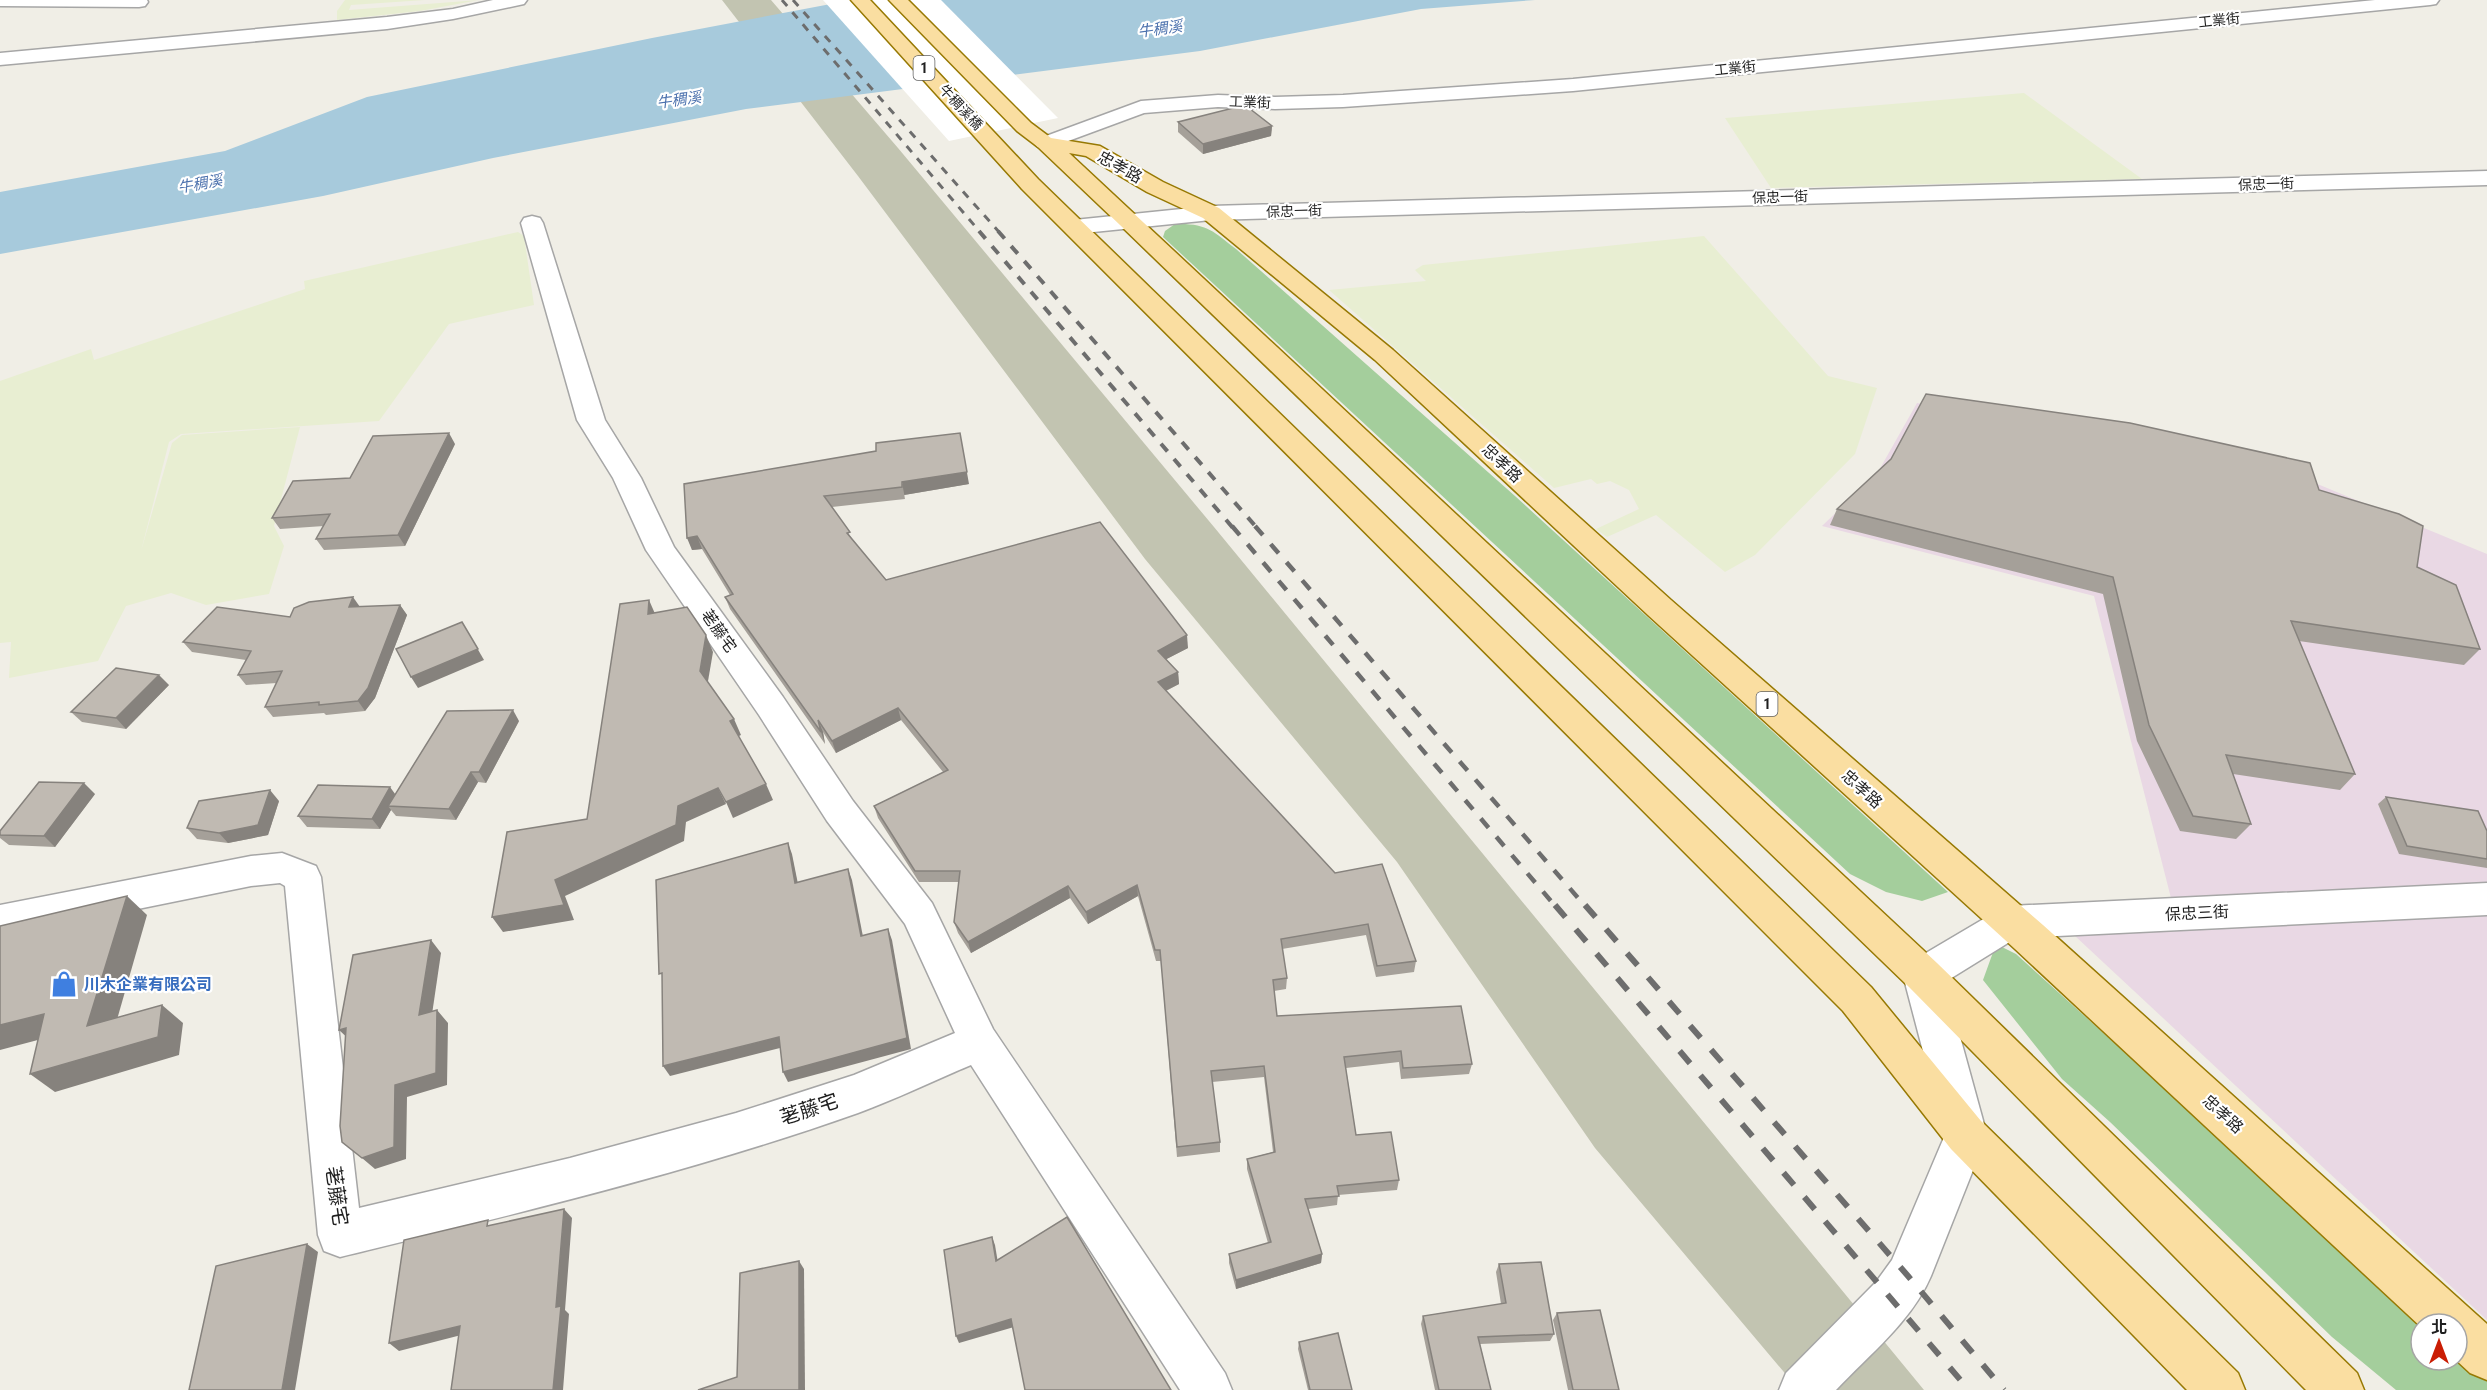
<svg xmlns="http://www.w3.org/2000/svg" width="2487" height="1390" viewBox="0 0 2487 1390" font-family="'Roboto Condensed','Noto Sans TC',sans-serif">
<rect width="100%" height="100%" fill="#f0eee6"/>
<path fill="#e9d8e4" d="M1917 403 2120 434 2298 476 2487 554V1320L2045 908 2172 902 2094 596 1822 526 1878 472Z"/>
<path fill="#c2c4b1" d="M722 0H771L898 148 1214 527 1924 1390H1799L1595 1148 1397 862 1145 559 858 176Z"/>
<g fill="#e8eed2">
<path d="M345 0H425L351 5 349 10 479 0 420 11 337 20V11Z"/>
<path d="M2024 93 2142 179 1771 188 1725 118Z"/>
<path d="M518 232 524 236 534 305 449 324 379 421 181 434 169 442 141 551 172 443 182 435 300 427 274 526 284 546 269 594 206 605 171 593 126 606 98 661 9 678 11 642 0 643V381L91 349 94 360 305 289 304 281Z"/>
<path d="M1704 236 1828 376 1877 388 1855 454 1755 555 1725 572 1656 515 1607 537 1596 529 1639 509 1629 490 1610 481 1597 484 1591 479 1554 488 1329 290 1426 281 1415 270 1423 265Z"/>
</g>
<g fill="#a4ce9c">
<path d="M1175 224C1207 223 1213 231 1236 249L1515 496 1948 892 1922 901 1886 892 1850 874 1163 237 1165 231Z"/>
<path d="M1996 944 2016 954 2425 1324H2421V1360H2457V1353L2487 1381V1390H2396L2332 1337 2110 1122 2062 1079 1983 980Z"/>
</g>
<path fill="#a7cadc" d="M852 0H1535L1421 9 1200 51 746 109 493 158 323 196 0 254V192L225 151 367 97 652 38Z"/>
<path fill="#fff" d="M823 0H941L1058 118 949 141Z"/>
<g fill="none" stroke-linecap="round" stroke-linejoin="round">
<g stroke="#a6a6a6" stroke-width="3">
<g id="minor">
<path d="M0 0H147L148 2 145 6 139 7 0 6Z"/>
<path d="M493 0H527L524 4 453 19 387 29 0 65V53L387 17 453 9Z"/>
<path d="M2375 0H2439L2436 4 2430 5 1573 91 1343 107 1275 109 1218 107 1144 113 1052 147 1045 149 1038 147 1034 143 1038 139 1141 101 1218 95 1275 97 1343 95 1573 79Z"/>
<path d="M2487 171V185L1211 220 1074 234 1066 232 1063 227 1066 222 1074 220 1211 206Z"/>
<path d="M532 216 540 218 543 223 605 420 641 478 674 547 783 697 853 801 932 903 993 1029 1225 1373 1232 1390H1180L971 1065C933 1081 896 1099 858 1113 689 1173 514 1214 340 1257L324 1251 318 1235 285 886 280 883 251 886 0 937V905L251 856 282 853 316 866 321 877 359 1208 570 1158 736 1113 854 1075 955 1033 905 924 827 821 759 715 646 550 613 478 577 420 521 223 524 218Z"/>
<path d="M2487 883V915L2016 938 1945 982 1987 1135 1931 1276C1912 1321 1869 1355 1836 1390H1779L1786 1373 1876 1282 1892 1260 1945 1135 1903 975 1909 963 1997 911 2010 906Z"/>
</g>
</g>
<g stroke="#977903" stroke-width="3">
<g id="major">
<path d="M851 0H870L1038 179 1871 987 1981 1121 2238 1373 2245 1390H2187L1951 1149 1843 1011 1022 189Z"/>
<path d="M889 0H908L1031 123 1051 138 1100 146 1163 182 1219 208 1393 350 1671 600 2043 925 2487 1324V1380L2470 1373 2456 1360 2457 1324H2421V1327L2015 949 1649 616 1375 360 1203 218 1147 192 1086 156 1069 153 1937 963 2357 1373 2364 1390H2306L1909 987 1120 225 1038 147 1017 131Z"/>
</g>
</g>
<use href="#minor" fill="#fff" fill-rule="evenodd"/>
<use href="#major" fill="#fadea1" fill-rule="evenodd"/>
<g stroke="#6d6d6d" stroke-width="3" stroke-dasharray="8 8" stroke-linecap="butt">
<path d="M782 0 980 232"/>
<path d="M793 0 999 232"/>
</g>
<g stroke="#6d6d6d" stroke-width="4" stroke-dasharray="10 10" stroke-linecap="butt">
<path d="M979 231 1233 528"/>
<path d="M998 231 1257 528"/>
</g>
<g stroke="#6d6d6d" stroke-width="4.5" stroke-dasharray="12 12" stroke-linecap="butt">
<path d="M1232 526 1556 907"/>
<path d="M1255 526 1586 907"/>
</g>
<g stroke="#6d6d6d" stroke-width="6" stroke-dasharray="16 16" stroke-linecap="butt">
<path d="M1555 905 1969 1390"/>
<path d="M1585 905 1908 1276 2004 1390"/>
</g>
</g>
<g fill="#a5a099">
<path d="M1178 122 1272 126 1271 136 1203 154 1178 132Z"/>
<path d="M455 444 405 546 324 550 316 539 324 526 280 529 272 518 350 478Z"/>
<path d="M684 484H969L904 495 905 499 832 507 852 539 886 580 1188 648 1166 659 1178 672 1179 684 1166 691 1416 961 1414 972 1376 977 1366 935 1282 949 1287 978 1286 989 1274 991 1277 1016 1472 1064 1469 1074 1401 1079 1399 1062 1346 1068 1356 1135 1399 1180 1397 1190 1338 1195 1337 1205 1308 1209 1322 1254 1321 1263 1236 1289 1229 1263V1254L1268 1243 1247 1169V1159L1273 1152 1264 1077 1212 1082 1220 1142V1152L1177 1157 1161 961H1156L1138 896 1088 924 1070 898 971 953 958 933 954 922 959 882H919L878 818 874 806 943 772 901 720 836 753 823 732 825 744 730 609 725 597 730 595 702 549 692 550Z"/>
<path d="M2319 490 2417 567 2480 649 2464 665 2299 641 2355 774 2340 790 2233 774 2251 824 2236 839 2180 831 2137 741 2103 594 1830 525 1837 509Z"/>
<path d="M400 605 407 615 375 698 365 711 326 715 324 713 273 717 265 707 277 683 246 685 238 675 246 660 192 652 183 642 290 617 360 607Z"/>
<path d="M169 685 126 729 82 722 71 712Z"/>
<path d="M519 721 486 783 478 782 456 820 396 816 391 810 380 829 307 827 298 816 395 794Z"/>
<path d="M95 794 55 847 9 845 0 838V831Z"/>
<path d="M2386 797 2487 831V868L2399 854 2378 804Z"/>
<path d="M279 801 268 835 228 843 197 839 187 828Z"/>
<path d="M1499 1264 1554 1334 1550 1341 1480 1344 1491 1390H1435L1421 1324 1423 1316 1501 1304 1496 1272Z"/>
<path d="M1557 1313 1619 1390H1568L1553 1320Z"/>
<path d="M1299 1342 1352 1390H1308L1298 1349Z"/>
</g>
<g fill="#86827d">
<path d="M1272 126 1271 136 1203 154V144Z"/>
<path d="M449 433 455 444 405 546 398 535Z"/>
<path d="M960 433 969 484 904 495 905 499 902 482Z"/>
<path d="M697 536 702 549 692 550 687 538Z"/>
<path d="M353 597 360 607H349Z"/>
<path d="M649 600 656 616 648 614Z"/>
<path d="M400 605 407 615 375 698 365 711 358 701Z"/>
<path d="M462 622 484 660 418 688 411 677Z"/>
<path d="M706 635 713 652 707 687 700 671Z"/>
<path d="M1187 635 1188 648 1159 663 1158 651Z"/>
<path d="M1178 672 1179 684 1159 694 1158 682Z"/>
<path d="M159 675 169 685 126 729 116 718Z"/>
<path d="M898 708 901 720 836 753 832 741Z"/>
<path d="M513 710 519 721 486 783 479 772Z"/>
<path d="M734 719 741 735 737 737 730 721Z"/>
<path d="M818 720 823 732 825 744 821 732Z"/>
<path d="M471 772 478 782 456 820 449 809Z"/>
<path d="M84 783 95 794 55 847 44 836Z"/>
<path d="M766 784 773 800 733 818 726 802Z"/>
<path d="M390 787 398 798 388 806 391 810 380 829 372 819Z"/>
<path d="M718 788 726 804 686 822 684 841 565 896 574 920 503 932 492 917 678 806Z"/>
<path d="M270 790 279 801 268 835 228 843 219 833Z"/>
<path d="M788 843 792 854 800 894 795 883Z"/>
<path d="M848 869 852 880 865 947 861 936Z"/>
<path d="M1137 885 1138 896 1088 924 1086 912Z"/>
<path d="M1068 886 1070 898 971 953 968 942Z"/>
<path d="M127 896 147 915 110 1044 87 1026Z"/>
<path d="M888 929 892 940 911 1049 788 1082 783 1072Z"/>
<path d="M431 940 441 953 430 1028 419 1015Z"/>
<path d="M162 1005 183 1023 179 1055 55 1092 30 1074Z"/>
<path d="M437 1010 448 1023 447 1085 407 1097 406 1159 375 1169 362 1158 395 1085Z"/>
<path d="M44 1014 68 1032 0 1050V1025Z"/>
<path d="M346 1028 352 1042 339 1030Z"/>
<path d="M779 1037 784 1047 670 1076 663 1066Z"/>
<path d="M564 1209 572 1218 565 1310 569 1314 563 1390H553L556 1307Z"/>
<path d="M992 1237 995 1245 999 1269 996 1261Z"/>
<path d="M307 1244 318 1252 295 1390H282Z"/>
<path d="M1322 1254 1321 1263 1236 1289V1280Z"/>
<path d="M799 1261 804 1269 805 1390H799Z"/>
<path d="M1011 1319 1014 1327 959 1343 956 1336Z"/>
<path d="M460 1326 469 1333 399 1351 389 1343Z"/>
</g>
<g fill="#c0bab2" stroke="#86827d" stroke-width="1.5">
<path d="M1245 105 1272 126 1203 144 1178 122Z"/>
<path d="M1926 394 2130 423 2310 463 2319 490 2399 514 2423 526 2417 567 2456 585 2480 649 2291 621 2355 774 2226 755 2251 824 2193 816 2149 725 2113 577 1837 509 1891 459Z"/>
<path d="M449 433 398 535 316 539 330 514 272 518 293 481 350 478 373 436Z"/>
<path d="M960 433 967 472 902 482V487L824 496 850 532 847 533 886 580 1100 522 1187 635 1158 651 1178 672 1158 682 1335 873 1382 864 1416 961 1377 966 1368 924 1281 939 1287 978 1273 980 1277 1016 1461 1006 1472 1064 1403 1068 1401 1051 1344 1057 1356 1135 1391 1132 1399 1180 1337 1186 1339 1196 1305 1199 1322 1254 1236 1280 1229 1254 1271 1242 1247 1159 1275 1152 1264 1066 1211 1071 1220 1142 1177 1147 1160 950H1155L1137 885 1086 912 1068 886 968 942 954 922 960 871H915L874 806 948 770 898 708 832 741 818 720 821 732 725 597 733 594 697 536 687 538 684 484 876 451V443Z"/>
<path d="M353 597 349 607 400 605 368 688 358 701 319 705V702L265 707 282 671 238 675 251 651 183 642 217 607 290 617 294 608 309 602Z"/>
<path d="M649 600 648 614 687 607 706 635 700 671 734 719 730 721 766 784 726 802 718 788 678 806 676 825 555 880 564 905 492 917 507 832 587 819 620 604Z"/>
<path d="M462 622 478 649 411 677 396 649Z"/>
<path d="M116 668 159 675 116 718 71 712Z"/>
<path d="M513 710 479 772H471L449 809 388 806 447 711Z"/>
<path d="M39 782 84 783 44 836 0 835V831Z"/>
<path d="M318 785 390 787 372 819 298 816Z"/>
<path d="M270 790 258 825 219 833 187 828 199 801Z"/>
<path d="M2386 797 2478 811 2487 831V859L2407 846Z"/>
<path d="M788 843 795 883 848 869 861 936 888 929 907 1038 783 1072 779 1037 663 1066 662 973 659 974 656 880Z"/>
<path d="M127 896 87 1026 162 1005 158 1037 30 1074 44 1014 0 1025V926Z"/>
<path d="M431 940 419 1015 437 1010 436 1073 395 1085 394 1147 362 1158 342 1142 340 1126 346 1028 339 1030 353 955Z"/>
<path d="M564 1209 556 1307 561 1306 553 1390H451L460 1326 389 1343 404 1240 488 1220 487 1226Z"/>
<path d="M1067 1217 1171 1390H1025L1011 1319 956 1336 944 1250 992 1237 996 1261Z"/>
<path d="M307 1244 282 1390H189L216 1266Z"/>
<path d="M799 1261V1390H698L737 1377 740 1273Z"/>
<path d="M1541 1262 1554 1334 1478 1337 1491 1390H1439L1423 1316 1506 1303 1499 1264Z"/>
<path d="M1600 1310 1619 1390H1573L1557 1313Z"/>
<path d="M1338 1333 1352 1390H1310L1299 1342Z"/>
</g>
<defs>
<g id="shop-bare" transform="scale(2.07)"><path d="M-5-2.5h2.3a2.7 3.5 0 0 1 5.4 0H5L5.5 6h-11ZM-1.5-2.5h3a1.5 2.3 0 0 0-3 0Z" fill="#3f7fe0" stroke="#fff" stroke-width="2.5" paint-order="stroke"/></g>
</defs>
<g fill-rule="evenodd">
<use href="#shop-bare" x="64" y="984"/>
</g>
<g text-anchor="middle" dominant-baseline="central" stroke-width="4.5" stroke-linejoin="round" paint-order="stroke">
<g font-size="14" fill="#1f1f1f" stroke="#fff">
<text transform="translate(2219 20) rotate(-6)">工業街</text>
<text transform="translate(1735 68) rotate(-6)">工業街</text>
<text transform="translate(1250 102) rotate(2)">工業街</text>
<text transform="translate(961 107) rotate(47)">牛稠溪橋</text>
<text transform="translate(2266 184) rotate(-2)">保忠一街</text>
<text transform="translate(1780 197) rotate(-2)">保忠一街</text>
<text transform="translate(1294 211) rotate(-2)">保忠一街</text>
</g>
<g font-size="15" font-style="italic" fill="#4d72ae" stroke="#fff">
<text transform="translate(1160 29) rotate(-8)">牛稠溪</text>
<text transform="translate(679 100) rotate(-8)">牛稠溪</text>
<text transform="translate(200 184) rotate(-10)">牛稠溪</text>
</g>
<g fill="#fff" stroke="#626262" stroke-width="1.5">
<rect x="913.5" y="56" width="21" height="24" rx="4.5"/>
<rect x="1756.5" y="692" width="21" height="24" rx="4.5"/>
</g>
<g font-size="15" font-weight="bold" fill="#1f1f1f">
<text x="924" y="68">1</text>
<text x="1767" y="704">1</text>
</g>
<g font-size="16" fill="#1f1f1f" stroke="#fff">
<text transform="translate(1120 167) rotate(29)">忠孝路</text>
<text transform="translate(1502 463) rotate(43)">忠孝路</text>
<text transform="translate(719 631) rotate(55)">荖藤宅</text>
<text transform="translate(1862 789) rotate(42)">忠孝路</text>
<text transform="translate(2197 913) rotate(-3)">保忠三街</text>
<text transform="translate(2223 1114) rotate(42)">忠孝路</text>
</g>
<g font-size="16" font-weight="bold" fill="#366cbe" stroke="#fff" text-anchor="start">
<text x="84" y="984">川木企業有限公司</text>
</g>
<g font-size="20" fill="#1f1f1f" stroke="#fff">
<text transform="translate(809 1109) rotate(-18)">荖藤宅</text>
<text transform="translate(337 1196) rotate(82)">荖藤宅</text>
</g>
</g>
<g transform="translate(2439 1342)"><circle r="28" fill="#ffffff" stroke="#a5a5a5" stroke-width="1.5"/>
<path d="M0-4.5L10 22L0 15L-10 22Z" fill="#ca1d04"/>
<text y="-9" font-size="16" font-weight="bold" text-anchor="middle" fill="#1f1f1f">北</text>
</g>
</svg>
